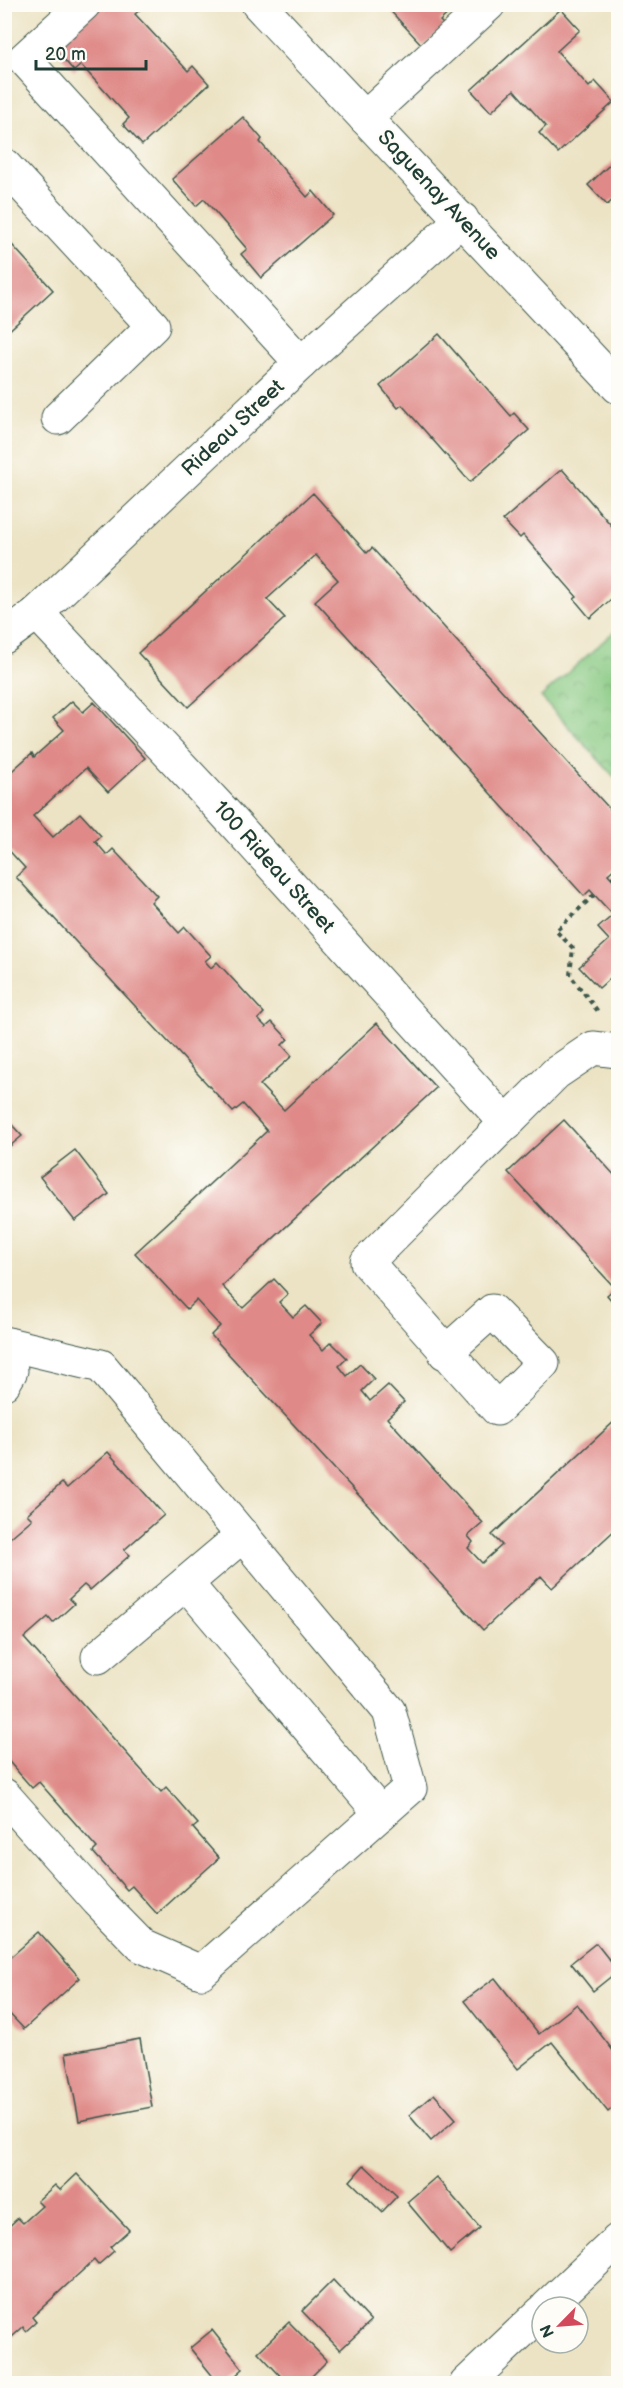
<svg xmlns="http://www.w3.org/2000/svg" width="623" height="2388" viewBox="0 0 623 2388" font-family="'Balsamiq Sans',sans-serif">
<defs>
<pattern id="park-crowns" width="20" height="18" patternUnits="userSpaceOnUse" patternTransform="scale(1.5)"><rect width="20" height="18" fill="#86c880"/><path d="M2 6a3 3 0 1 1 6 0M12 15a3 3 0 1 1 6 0" fill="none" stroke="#6da46a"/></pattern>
</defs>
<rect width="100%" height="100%" fill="#fdfcf7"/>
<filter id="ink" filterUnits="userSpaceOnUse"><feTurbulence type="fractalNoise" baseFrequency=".0167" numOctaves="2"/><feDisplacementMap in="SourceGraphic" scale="12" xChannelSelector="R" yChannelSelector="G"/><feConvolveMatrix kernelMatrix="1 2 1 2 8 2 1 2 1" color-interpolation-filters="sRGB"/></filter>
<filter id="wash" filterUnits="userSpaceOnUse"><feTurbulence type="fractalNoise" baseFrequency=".008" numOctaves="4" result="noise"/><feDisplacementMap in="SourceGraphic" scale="24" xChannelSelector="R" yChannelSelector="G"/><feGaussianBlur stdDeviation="1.35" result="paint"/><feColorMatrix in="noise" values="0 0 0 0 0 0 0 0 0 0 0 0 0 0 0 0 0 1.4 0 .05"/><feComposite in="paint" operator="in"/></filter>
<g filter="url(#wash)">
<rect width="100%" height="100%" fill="#ece3c4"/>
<path fill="url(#park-crowns)" stroke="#52825a" stroke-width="1.5" d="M618 628V781L541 697Z"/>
<g id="blocks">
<g fill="#df8a88">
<path d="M102 4H137L141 9 135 14 188 71 193 66 209 84 142 145 123 124 129 118 81 65 74 71 54 48Z"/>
<path d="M384 4H458L440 21 445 26 423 46Z"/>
<path d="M561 9 580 30 557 51 589 87 595 81 614 102 558 153 539 133 546 126 514 90 491 112 471 90Z"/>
<path d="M243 117 262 139 260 142 307 197 313 191 333 215 261 278 241 254 247 249 204 199 196 206 172 179Z"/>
<path d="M618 157V204L614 199 607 205 588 185Z"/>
<path d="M4 236 53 290 4 335Z"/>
<path d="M439 334 511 416 514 413 529 430 470 482 402 405 398 408 380 386Z"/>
<path d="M562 469 618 533V593L590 618 574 599 577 597 523 535 520 538 503 520Z"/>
<path d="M313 493 367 553 372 548 618 818V865L608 874 618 885V971L599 988 579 967 609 940 598 928 613 915 590 890 584 896 315 601 338 580 316 555 267 599 285 618 188 707 138 653Z"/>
<path d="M72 701 83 712 94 702 145 758 108 792 86 768 33 816 53 837 80 813 101 836 95 841 107 855 113 849 157 896 151 902 179 933 185 927 211 956 205 961 211 968 217 962 264 1013 258 1019 266 1027 272 1022 288 1039 282 1045 292 1056 260 1085 284 1110 377 1023 436 1088 222 1286 243 1308 274 1279 288 1294 279 1302 293 1317 306 1306 322 1323 309 1335 323 1350 331 1342 347 1358 339 1366 347 1376 360 1364 374 1379 362 1391 370 1401 388 1385 404 1402 387 1418 483 1523 468 1536 473 1542 468 1548 482 1563 502 1545 492 1535 618 1418V1527L552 1588 541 1576 483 1630 211 1335 220 1326 196 1300 187 1309 135 1253 267 1131 243 1104 233 1112 16 877 25 868 4 845V778L32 753 34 757 64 730 53 718Z"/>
<path d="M4 1116 22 1136 4 1151Z"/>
<path d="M564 1120 618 1179V1308L607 1295 615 1288 508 1172Z"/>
<path d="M75 1150 109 1194 75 1221 40 1177Z"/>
<path d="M108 1452 164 1515 124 1550 130 1555 90 1590 84 1585 69 1599 74 1604 53 1623 48 1617 24 1638 161 1792 166 1787 198 1824 193 1828 219 1858 157 1914 132 1886 127 1890 93 1852 97 1848 39 1782 32 1788 4 1756V1749L7 1747 4 1744V1543L32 1519 27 1514 62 1483 67 1488Z"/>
<path d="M39 1932 80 1978 24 2029 4 2008V1963Z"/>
<path d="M596 1943 618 1971 593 1991 571 1963Z"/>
<path d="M495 1978 539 2034 577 2004 618 2057V2103L608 2112 552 2042 518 2069 464 2001Z"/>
<path d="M140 2039 152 2107 79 2121 66 2053Z"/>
<path d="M434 2094 456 2119 431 2141 409 2115Z"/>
<path d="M364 2165 397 2196 382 2212 350 2181Z"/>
<path d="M77 2174 129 2230 110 2247 114 2251 98 2265 94 2260 32 2317 36 2322 26 2331 23 2327 4 2344V2240L6 2239 4 2231 18 2218 23 2223 42 2206 37 2201 55 2185 60 2190Z"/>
<path d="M436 2177 480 2228 450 2253 407 2202Z"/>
<path d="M333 2280 371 2321 340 2350 302 2311Z"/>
<path d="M289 2322 327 2361 304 2384H288L258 2352Z"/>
<path d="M212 2330 243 2369 226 2384H219L190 2348Z"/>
</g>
</g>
</g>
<g filter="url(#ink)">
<use href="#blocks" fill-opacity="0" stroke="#3e564a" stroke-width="1.5"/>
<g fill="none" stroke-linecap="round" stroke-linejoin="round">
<g stroke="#3e564a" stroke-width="35">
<g id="minor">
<path d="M84 4 24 59 301 363"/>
<path d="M258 4 618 387"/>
<path d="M365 118 489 4"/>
<path d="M4 165 153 326 58 418"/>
<path d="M37 613 223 811 507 1124"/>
<path d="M4 637 37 613 301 363 462 219"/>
<path d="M445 1353 492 1311 543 1363 497 1409 367 1262 556 1073 593 1048 618 1051"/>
<path d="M4 1383 11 1371 8 1344"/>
<path d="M186 1583 381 1814"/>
<path d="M98 1657 243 1535"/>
<path d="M4 1795 98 1901 142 1946 201 1972 410 1788 389 1711 101 1366 8 1344"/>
<path d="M547 2307 618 2240"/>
<path d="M466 2384 542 2312"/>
</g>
</g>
<g stroke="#3e564a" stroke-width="4" stroke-dasharray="4.5 4.5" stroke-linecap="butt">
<path d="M612 878 618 873"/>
<path d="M594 895 556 931 573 948 570 975 600 1014"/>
</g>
<use href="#minor" stroke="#fff" stroke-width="33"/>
</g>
</g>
<g text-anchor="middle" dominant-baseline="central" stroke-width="4.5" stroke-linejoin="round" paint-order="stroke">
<g font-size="21" fill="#1f3d34" stroke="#fdfcf7">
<text transform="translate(439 195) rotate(47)">Saguenay Avenue</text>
<text transform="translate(233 428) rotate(-43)">Rideau Street</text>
<text transform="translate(274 867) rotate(48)">100 Rideau Street</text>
</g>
</g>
<rect width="623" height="2388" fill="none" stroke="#fdfcf7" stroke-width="24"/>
<g transform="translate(560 2325) rotate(245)"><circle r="28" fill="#fdfcf7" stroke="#a4b0a9" stroke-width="1.5"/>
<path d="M0-4.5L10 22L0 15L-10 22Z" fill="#d1495b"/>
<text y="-9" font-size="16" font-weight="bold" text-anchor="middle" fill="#1f3d34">N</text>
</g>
<path d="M36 60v9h110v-9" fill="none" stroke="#1f3d34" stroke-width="3"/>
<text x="45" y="60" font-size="18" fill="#1f3d34" stroke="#fdfcf7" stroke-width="4.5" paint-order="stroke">20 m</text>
</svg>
